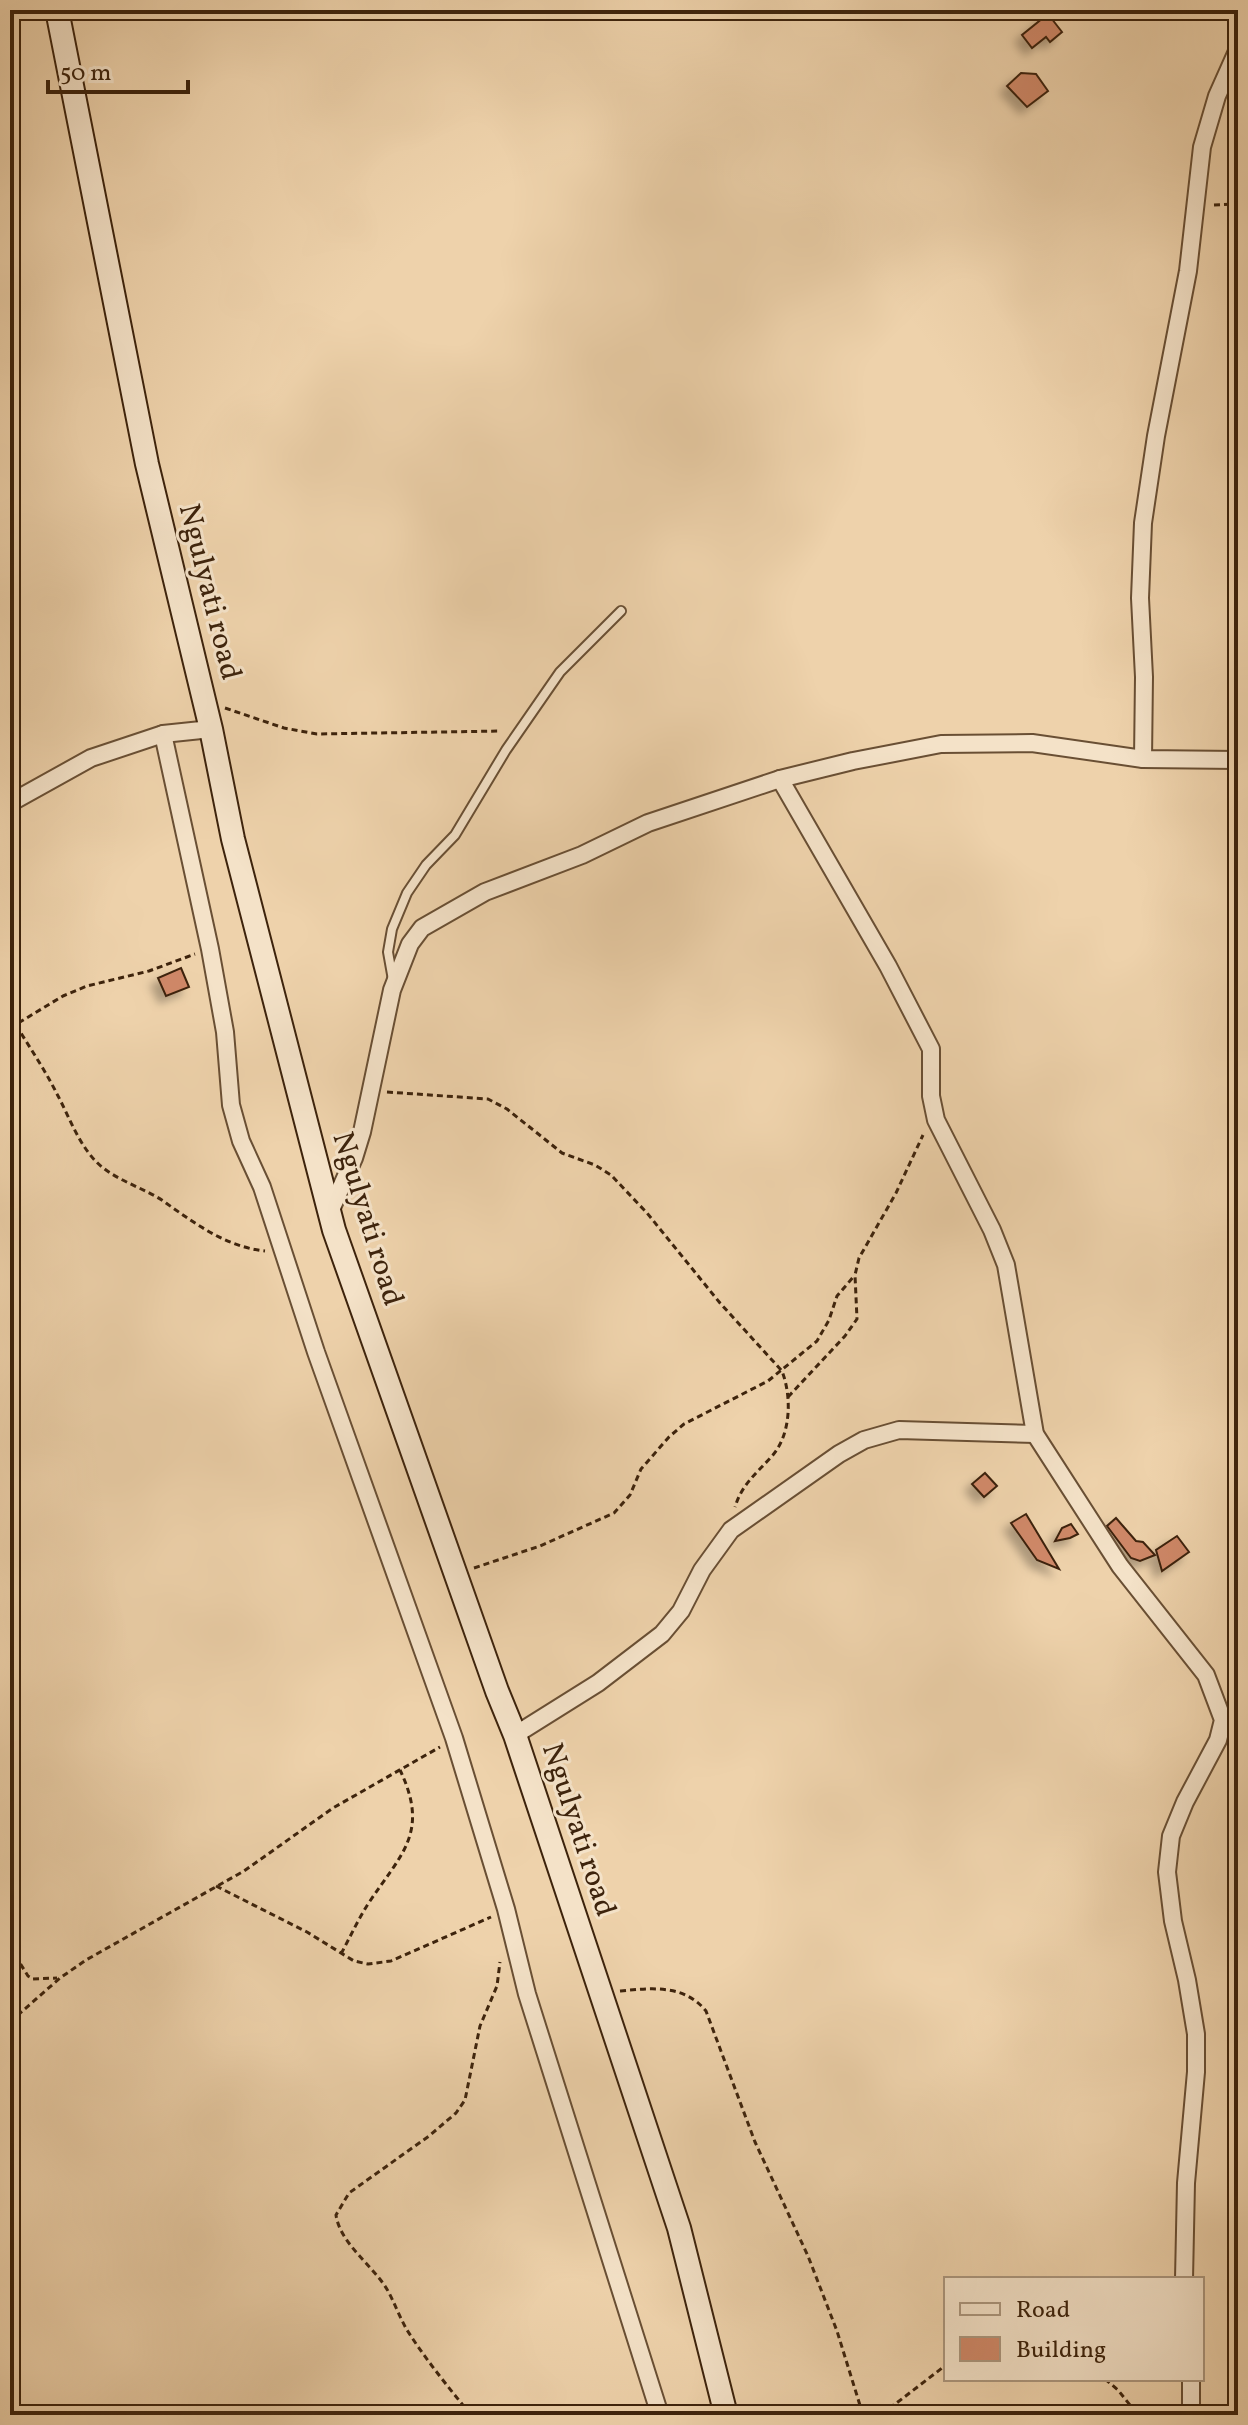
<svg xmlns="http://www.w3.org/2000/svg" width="1248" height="2425" viewBox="0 0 1248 2425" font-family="Vollkorn,serif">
<defs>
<filter id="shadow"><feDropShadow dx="-7" dy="7" stdDeviation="4" flood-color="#0004"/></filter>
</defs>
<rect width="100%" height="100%" fill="#eed2ab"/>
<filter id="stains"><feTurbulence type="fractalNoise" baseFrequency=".0025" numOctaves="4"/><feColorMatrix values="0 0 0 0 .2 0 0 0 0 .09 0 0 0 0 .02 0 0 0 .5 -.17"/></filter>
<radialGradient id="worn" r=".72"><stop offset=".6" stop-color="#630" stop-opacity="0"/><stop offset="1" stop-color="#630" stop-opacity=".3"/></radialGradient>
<g fill="#cf8868" stroke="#3d230c" stroke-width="2" filter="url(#shadow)">
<path d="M1048 14 1062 32 1050 42 1046 37 1032 48 1022 35Z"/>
<path d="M1021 73 1036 74 1048 91 1027 107 1007 86Z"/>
<path d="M181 968 189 987 166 996 158 978Z"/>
<path d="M985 1473 997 1486 984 1497 972 1484Z"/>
<path d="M1026 1514 1059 1569 1037 1560 1011 1523Z"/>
<path d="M1116 1518 1136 1541 1143 1542 1155 1555 1140 1561 1131 1558 1107 1526Z"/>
<path d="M1071 1524 1078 1534 1070 1538 1055 1541 1062 1528Z"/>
<path d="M1177 1536 1189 1552 1162 1571 1156 1550Z"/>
</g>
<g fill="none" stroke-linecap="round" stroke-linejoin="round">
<g stroke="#694f34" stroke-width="12">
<path id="lane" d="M393 980 388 952 392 929 407 893 426 865 455 835 506 750 560 672 621 611"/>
</g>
<g stroke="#694f34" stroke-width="20">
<g id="street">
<path d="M163 734 210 949 225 1032 231 1105 241 1141 262 1187 316 1352 454 1738 506 1909 527 1994 660 2415"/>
<path d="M1143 759 1144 677 1140 598 1143 523 1156 436 1188 271 1202 147 1217 96 1238 49"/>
<path d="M780 779 888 966 931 1049V1096L936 1120 992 1230 1006 1265 1035 1434 1120 1566 1206 1675 1223 1720 1218 1740 1185 1802 1171 1836 1167 1872 1173 1921 1187 1980 1196 2034V2072L1186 2183 1184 2279"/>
<path d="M10 803 91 758 163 734 211 729"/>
<path d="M330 1212 354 1158 362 1132 392 990 410 944 422 928 485 892 582 855 648 823 780 779 853 761 941 744 1032 743 1143 759 1238 760"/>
<path d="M515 1735 598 1683 662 1634 681 1611 702 1570 731 1530 839 1454 864 1440 899 1430 1035 1434"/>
<path d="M1189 2415 1191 2408V2379"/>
</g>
</g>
<g stroke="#3d230c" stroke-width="26">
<path id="secondary" d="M57 10 147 464 211 729 233 839 334 1230 497 1691 515 1735 679 2228 726 2415"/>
</g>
<g stroke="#3d230c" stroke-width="3" stroke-dasharray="6 4" stroke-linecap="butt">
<path d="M1214 205 1238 204"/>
<path d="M225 708 284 728 317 734 501 731"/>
<path d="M16 1025C30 1048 45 1070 57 1094 70 1118 80 1149 102 1167 122 1183 147 1189 166 1203 197 1225 227 1247 265 1251"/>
<path d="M10 1028 63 996 87 986 149 971 195 954"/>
<path d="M387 1092 488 1099 507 1109 562 1153 595 1165 611 1175 647 1213 720 1303 782 1371C792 1397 791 1435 772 1456 757 1473 742 1484 735 1507"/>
<path d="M788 1397 845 1336 857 1319 855 1275 859 1258 896 1193 923 1135"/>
<path d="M474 1568 540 1546 614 1513 630 1495 641 1469 669 1437 684 1424 768 1381 817 1341 829 1320 837 1296 855 1275"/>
<path d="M216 1886 307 1932 354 1961 368 1964 391 1961 491 1917"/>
<path d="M10 1947 28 1976 33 1979 57 1978"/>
<path d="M341 1954C350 1937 358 1920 368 1904 401 1854 430 1833 400 1770"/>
<path d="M620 1991C652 1988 684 1984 706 2011L755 2142 808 2256 837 2331 863 2415"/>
<path d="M10 2022 60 1978 86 1960 244 1871 333 1808 440 1747"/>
<path d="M1105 2379 1118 2390 1138 2415"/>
<path d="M471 2415C449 2388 426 2360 407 2330 400 2318 395 2304 388 2291 374 2266 340 2244 336 2215L349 2193 429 2136 456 2113 465 2100 480 2026 497 1986 500 1962"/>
<path d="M870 2415 894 2405 946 2365"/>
</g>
<use href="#lane" stroke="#f4e2c8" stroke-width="8"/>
<use href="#street" stroke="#f4e2c8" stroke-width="16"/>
<use href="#secondary" stroke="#f4e2c8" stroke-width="22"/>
</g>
<g text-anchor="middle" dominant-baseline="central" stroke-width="6" stroke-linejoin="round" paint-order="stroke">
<g font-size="30" fill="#3d230c" stroke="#f4e2c8">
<text transform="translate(209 592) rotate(76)">Ngulyati road</text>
<text transform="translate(367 1219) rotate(73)">Ngulyati road</text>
<text transform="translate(578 1830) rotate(72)">Ngulyati road</text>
</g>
</g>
<rect width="1248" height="2425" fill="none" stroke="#eed2ab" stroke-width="40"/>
<rect x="12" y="12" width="1224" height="2401" fill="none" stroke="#3d230c" stroke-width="4"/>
<rect x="20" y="20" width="1208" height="2385" fill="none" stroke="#3d230c" stroke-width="2"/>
<rect x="944" y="2277" width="260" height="104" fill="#f4e2c8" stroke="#ab967d" stroke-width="2"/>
<rect x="960" y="2303" width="40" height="12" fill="#f4e2c8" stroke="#ab967d" stroke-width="2"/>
<text x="1016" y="2317" font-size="24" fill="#3d230c">Road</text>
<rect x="960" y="2337" width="40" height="24" fill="#cf8868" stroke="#ab967d" stroke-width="2"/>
<text x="1016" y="2357" font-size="24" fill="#3d230c">Building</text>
<path d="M48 80v12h140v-12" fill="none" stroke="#3d230c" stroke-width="4"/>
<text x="60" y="80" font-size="24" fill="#3d230c" stroke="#f4e2c8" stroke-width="6" paint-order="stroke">50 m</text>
<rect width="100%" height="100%" filter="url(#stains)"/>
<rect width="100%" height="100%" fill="url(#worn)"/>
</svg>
